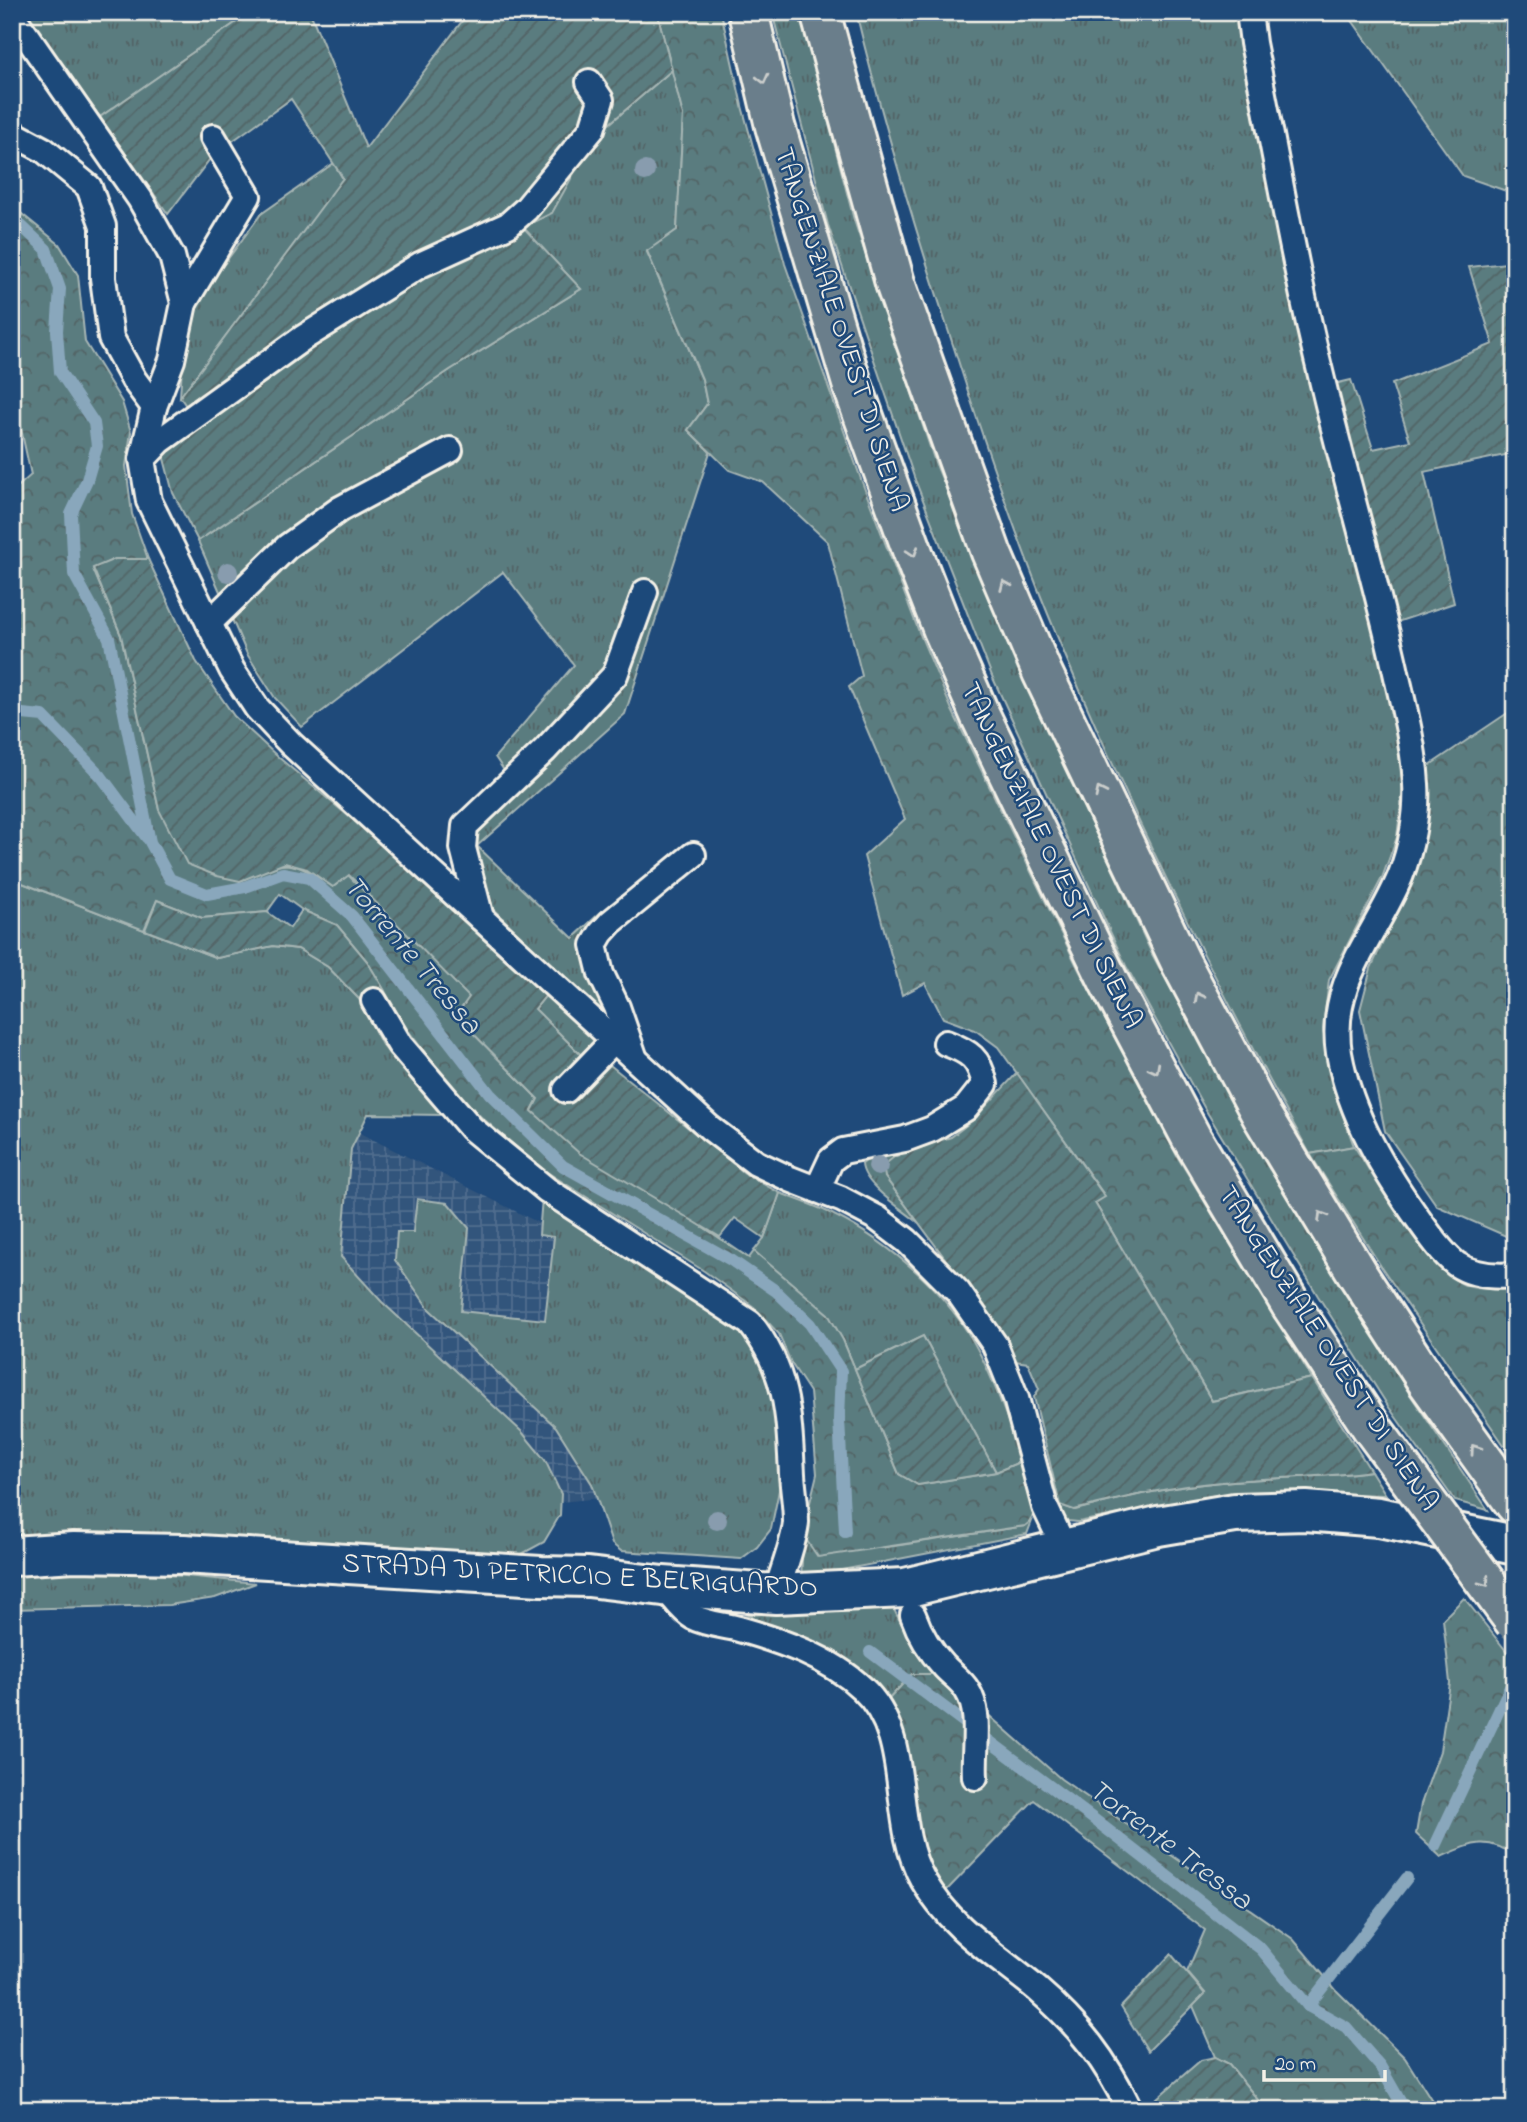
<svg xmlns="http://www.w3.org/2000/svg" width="1527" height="2122" viewBox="0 0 1527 2122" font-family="'Indie Flower',sans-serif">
<defs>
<pattern id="industrial-grid" width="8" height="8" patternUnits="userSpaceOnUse" patternTransform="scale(1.75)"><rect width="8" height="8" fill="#32547b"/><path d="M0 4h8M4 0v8" fill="none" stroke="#506d8e"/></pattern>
<pattern id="grass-tufts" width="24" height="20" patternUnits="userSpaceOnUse" patternTransform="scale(1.75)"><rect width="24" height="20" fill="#5a7b7f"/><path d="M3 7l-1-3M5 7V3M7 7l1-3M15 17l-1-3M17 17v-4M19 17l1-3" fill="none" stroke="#526465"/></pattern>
<pattern id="forest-crowns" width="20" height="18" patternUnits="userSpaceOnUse" patternTransform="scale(1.75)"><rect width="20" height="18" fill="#5a7b7f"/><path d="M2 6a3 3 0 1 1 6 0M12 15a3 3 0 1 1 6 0" fill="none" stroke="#526465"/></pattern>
<pattern id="garden-furrows" width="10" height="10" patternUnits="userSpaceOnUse" patternTransform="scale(1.75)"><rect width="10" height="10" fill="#5a7b7f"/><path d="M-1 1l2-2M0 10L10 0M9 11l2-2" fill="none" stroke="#526465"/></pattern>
</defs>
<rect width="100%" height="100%" fill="#1f4a7a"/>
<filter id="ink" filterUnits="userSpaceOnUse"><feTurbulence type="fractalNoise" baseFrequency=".0143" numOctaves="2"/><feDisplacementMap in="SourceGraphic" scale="14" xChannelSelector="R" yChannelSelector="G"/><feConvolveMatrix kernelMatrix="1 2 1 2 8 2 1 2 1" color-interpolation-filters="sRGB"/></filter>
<g filter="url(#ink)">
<path fill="url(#industrial-grid)" d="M190 1109 352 1129 547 1227 722 1321 649 1493 531 1505Z"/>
<g fill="url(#grass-tufts)" stroke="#a7b6b4" stroke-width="2">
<path d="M25 12H251L100 117Z"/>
<path d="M772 12H800L854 220 935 462 991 597 1071 779 1152 954 1228 1093 1409 1393 1488 1510 1455 1501 1388 1406 1318 1296 1205 1109 1126 966 992 676 914 477 828 225Z"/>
<path d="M856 12H1236L1240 41 1310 385 1397 724 1403 787 1397 837 1382 878 1329 980 1323 1029 1331 1083 1354 1146 1310 1154C1213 980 1123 798 1048 614 1013 528 983 439 955 351 918 239 884 127 856 12Z"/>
<path d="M1346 12H1515V194L1463 176Z"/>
<path d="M672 70 683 115 677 230 647 252 702 379 707 404 688 430 710 452 625 714 477 846 573 938 602 911 606 915 610 1012 605 1017 493 909 476 847 456 864 505 772 495 757 574 665 503 572 302 727 275 698 247 654 198 541 450 370 581 289 522 227 594 137Z"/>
<path d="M334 163 343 179 180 397 182 366 196 307 219 271 261 214Z"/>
<path d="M12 879 217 958 273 946 298 949 328 967 359 999 382 1045 444 1115 368 1114 351 1149 341 1257 382 1302 522 1432 545 1460 561 1494 560 1515 544 1542 520 1555 190 1537 12 1541Z"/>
<path d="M546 995 592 1036 595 1043 581 1055 535 1009Z"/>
<path d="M912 1149 885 1177 919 1223C902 1209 863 1185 862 1164 876 1153 895 1152 912 1149Z"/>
<path d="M780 1193C798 1200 817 1206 834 1215 892 1244 949 1294 979 1352 997 1387 1009 1424 1022 1461L996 1472 923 1336 855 1369 843 1340 754 1251 764 1238Z"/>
<path d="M542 1198 743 1331 771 1377 783 1471 771 1529 757 1547 741 1559 621 1551 612 1544 592 1484 556 1427 429 1309 395 1260 397 1232H413L417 1199 448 1203 469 1228 461 1311 545 1320 554 1237 539 1235Z"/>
<path d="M1371 1471 1386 1495C1335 1494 1282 1491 1231 1497 1179 1502 1129 1512 1078 1522L1068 1521 1063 1516 1060 1505 1075 1510C1123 1498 1171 1486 1222 1482 1271 1477 1322 1478 1371 1471Z"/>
<path d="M1032 1521 1027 1534 801 1578 804 1527 881 1548 1025 1526Z"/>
<path d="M76 1571 185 1576 256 1583 215 1598 169 1605 12 1609V1575Z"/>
<path d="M891 1604 911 1642 942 1674H912L889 1699C840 1640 780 1633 709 1618Z"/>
</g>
<g fill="url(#forest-crowns)" stroke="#a7b6b4" stroke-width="2">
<path d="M657 12H721L742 106 785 264 862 482 919 632 952 710 1079 970 1177 1156 1312 1378 1212 1401 1095 1203 1105 1196 998 1047 975 1030 943 1018 925 983 902 995 864 856 905 819 849 687 862 676 828 542 763 482 729 470 688 430 707 404 702 379 647 251 677 230 683 115Z"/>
<path d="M12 206 59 244 78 275 85 342 122 402 131 432 126 466 132 514 148 559H115L93 569 121 635 159 810 240 881C285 859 291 858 333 887L348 875 470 997 456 1016 538 1099 532 1110 749 1258 754 1251 828 1314 843 1340 899 1474 918 1485 996 1472 1022 1461C1028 1481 1045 1512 1025 1526L818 1557 805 1538 804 1527 817 1474 810 1392 791 1363 779 1334 754 1307 704 1271 542 1169 480 1116 446 1080 407 1029 367 961 337 925 302 910 280 894 267 912 202 918 157 900 144 930 12 879V492L31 475 18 415 12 408Z"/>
<path d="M1515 708V1240L1437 1206 1385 1131 1360 1010 1371 968 1419 864 1427 767Z"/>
<path d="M1354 1146C1378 1182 1429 1277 1471 1287 1485 1290 1501 1289 1515 1288V1461L1382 1268 1310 1154Z"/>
<path d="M1464 1598 1515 1662V1856C1486 1835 1471 1844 1441 1857L1416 1834 1421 1804 1440 1751 1450 1683 1443 1619Z"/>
<path d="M912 1674H942L1061 1779 1293 1939 1336 1990 1405 2058 1438 2110H1266L1229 2064 1215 2057 1193 2006 1205 1993 1187 1972 1205 1930 1034 1800 946 1891 925 1856 913 1813 906 1757 889 1699Z"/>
</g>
<g fill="url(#garden-furrows)" stroke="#a7b6b4" stroke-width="2">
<path d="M251 12H310L366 148 469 12H657L672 70 594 137 552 213 523 227 581 289 450 370 198 541 173 493 162 451 199 425 180 397 343 178 291 99 213 155 168 214 100 117Z"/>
<path d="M1515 262V453L1424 472 1454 603 1397 622 1334 384 1351 380 1373 449 1410 441 1392 384 1493 344 1469 267Z"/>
<path d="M115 559H148L196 661 234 716 277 756 366 831 546 995 535 1009 581 1055 603 1072 610 1065 747 1175 780 1193 764 1238 735 1218 720 1237 579 1153 532 1111 538 1099 456 1016 469 997 349 875 333 887 307 869 285 863 240 881 217 876 187 864 159 810 121 635 93 568Z"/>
<path d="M157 900 202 918 267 912 290 928 302 910 337 925 367 961 385 991 359 999 328 967 298 949 273 946 217 958 145 930Z"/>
<path d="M1017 1073 1105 1197 1095 1203 1212 1401 1312 1378 1371 1471C1322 1478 1271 1477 1222 1482 1171 1486 1123 1498 1074 1510L1060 1505 1034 1397 1039 1389 1028 1363 1015 1361 1003 1337 885 1177 883 1166 894 1157 912 1149 951 1137 973 1120Z"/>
<path d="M923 1336 996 1472 918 1485 899 1474 855 1369Z"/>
<path d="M1171 1954 1205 1994 1148 2051 1121 2007Z"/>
<path d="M1215 2057 1229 2064 1266 2110H1149V2105L1201 2060Z"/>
</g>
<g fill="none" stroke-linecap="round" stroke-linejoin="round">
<g stroke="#89a7bc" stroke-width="12">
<path d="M12 217 46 249 60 289 57 331 60 372 94 423 97 446 87 480 71 514 74 574 109 638 150 842 170 879 207 894 245 887 283 873 309 878 352 916 490 1094 563 1166 731 1260 776 1291 810 1324 841 1371 839 1419 845 1532"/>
<path d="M12 713 43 716 101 776 147 838"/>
<path d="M870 1652 1095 1820 1261 1949 1308 2006 1346 2027 1380 2066 1405 2110"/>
<path d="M1435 1846 1511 1685 1515 1665"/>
<path d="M1308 2006 1407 1878"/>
</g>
<g stroke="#f4f1e8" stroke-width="30">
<g id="lane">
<path d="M1249 12 1253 43C1276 158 1296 275 1324 388 1347 485 1376 580 1397 677 1405 712 1414 748 1416 784 1418 813 1411 850 1400 877 1375 937 1328 982 1339 1053 1350 1115 1385 1173 1421 1223 1431 1237 1442 1253 1456 1264 1474 1276 1495 1277 1515 1275"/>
<path d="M12 15 140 199 172 256 184 303 172 360 154 407 142 459 149 501 232 670 257 708 291 744 710 1128 756 1163 790 1179 841 1199 877 1218 907 1241 958 1292 995 1345 1016 1398 1045 1507 1065 1549"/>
<path d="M12 133 44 150 89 187 103 226V278L111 338 134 380 154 407"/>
<path d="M184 303 248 196 213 137"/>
<path d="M143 459 160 441 303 338 420 265 508 225 526 209 592 129 601 100 589 82"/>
<path d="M209 623 287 547 340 509 450 450"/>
<path d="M481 918 463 848 465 826 545 750 615 675 645 592"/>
<path d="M374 1001 400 1045 471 1128 547 1190 750 1323C788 1371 789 1416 792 1474 793 1490 796 1506 796 1522 795 1541 781 1575 776 1594"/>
<path d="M634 1056 617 1007 601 974 594 945 601 933 611 922 693 855"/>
<path d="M566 1090 614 1040"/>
<path d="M817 1190 831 1160 843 1151 905 1139 932 1129 966 1108 985 1084C979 1058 970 1052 946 1043"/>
<path d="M663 1586C672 1595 682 1611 693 1617 706 1624 725 1625 739 1629 781 1641 829 1657 862 1688 915 1737 889 1820 923 1880 950 1928 996 1955 1037 1989 1079 2025 1106 2060 1130 2110"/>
<path d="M913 1615C920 1635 930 1651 944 1666 951 1674 962 1681 967 1690 982 1713 973 1750 975 1777"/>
</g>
</g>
<g stroke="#f4f1e8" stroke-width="44">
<path id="secondary" d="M12 1556 74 1552 184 1554 541 1576 588 1577 663 1586 776 1594 905 1588 1158 1526 1235 1513 1306 1511 1379 1517 1515 1545"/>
</g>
<g stroke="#f4f1e8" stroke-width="44">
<g id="highway">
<path d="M748 12 775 126 853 387 916 561 943 630 980 715 1109 982 1191 1137 1291 1305"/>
<path d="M820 12 895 283 991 552 1042 672 1181 963 1262 1116 1358 1275 1428 1383 1515 1504"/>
</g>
</g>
<use href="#lane" stroke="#1f4a7a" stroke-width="24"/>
<use href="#secondary" stroke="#1f4a7a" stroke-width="38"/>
<use href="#highway" stroke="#6b7e8b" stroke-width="38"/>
<g stroke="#f4f1e8" stroke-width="44" stroke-linecap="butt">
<path id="highway-bridge" d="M1291 1305 1372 1428 1515 1622"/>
</g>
<use href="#highway-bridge" stroke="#6b7e8b" stroke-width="38"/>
</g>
<g fill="#889cae">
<circle cx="645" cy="171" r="10"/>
<circle cx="228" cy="572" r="10"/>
<circle cx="878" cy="1166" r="10"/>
<circle cx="717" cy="1520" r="10"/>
</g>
<defs><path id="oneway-chevron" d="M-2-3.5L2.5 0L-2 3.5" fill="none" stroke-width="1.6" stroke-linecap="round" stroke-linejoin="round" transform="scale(1.75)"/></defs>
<g stroke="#cbcecc">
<use href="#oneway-chevron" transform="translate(763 79) rotate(76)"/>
<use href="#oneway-chevron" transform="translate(913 552) rotate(71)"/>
<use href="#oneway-chevron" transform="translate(1005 585) rotate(-113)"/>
<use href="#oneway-chevron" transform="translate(1100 792) rotate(-116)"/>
<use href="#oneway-chevron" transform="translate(1199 997) rotate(-118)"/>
<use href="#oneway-chevron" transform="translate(1155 1069) rotate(62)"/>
<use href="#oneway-chevron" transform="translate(1322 1216) rotate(-121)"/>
<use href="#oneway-chevron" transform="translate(1475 1449) rotate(-125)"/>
<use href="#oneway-chevron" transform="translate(1485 1582) rotate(53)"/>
</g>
</g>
<g text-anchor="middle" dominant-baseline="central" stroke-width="5" stroke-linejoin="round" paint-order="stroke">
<g font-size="28" fill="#f4f1e8" stroke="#1f4a7a">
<text transform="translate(840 330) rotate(72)">TANGENZIALE OVEST DI SIENA</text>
<text transform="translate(1050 856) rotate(64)">TANGENZIALE OVEST DI SIENA</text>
<text transform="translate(1327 1349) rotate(57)">TANGENZIALE OVEST DI SIENA</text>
<text transform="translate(580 1577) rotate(3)">STRADA DI PETRICCIO E BELRIGUARDO</text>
</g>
<g font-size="30" font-style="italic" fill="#d9dfdd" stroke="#1f4a7a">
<text transform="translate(411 956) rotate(50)">Torrente Tressa</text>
<text transform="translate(1169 1846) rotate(37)">Torrente Tressa</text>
</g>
</g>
<rect width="1527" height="2122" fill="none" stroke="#1f4a7a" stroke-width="42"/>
<rect x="21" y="21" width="1485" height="2080" fill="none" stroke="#f4f1e8" stroke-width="2.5" filter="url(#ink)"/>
<path d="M1264 2070v10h121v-10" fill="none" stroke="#f4f1e8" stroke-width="3.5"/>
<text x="1275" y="2070" font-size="21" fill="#f4f1e8" stroke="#1f4a7a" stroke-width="5" paint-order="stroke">20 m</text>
</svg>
